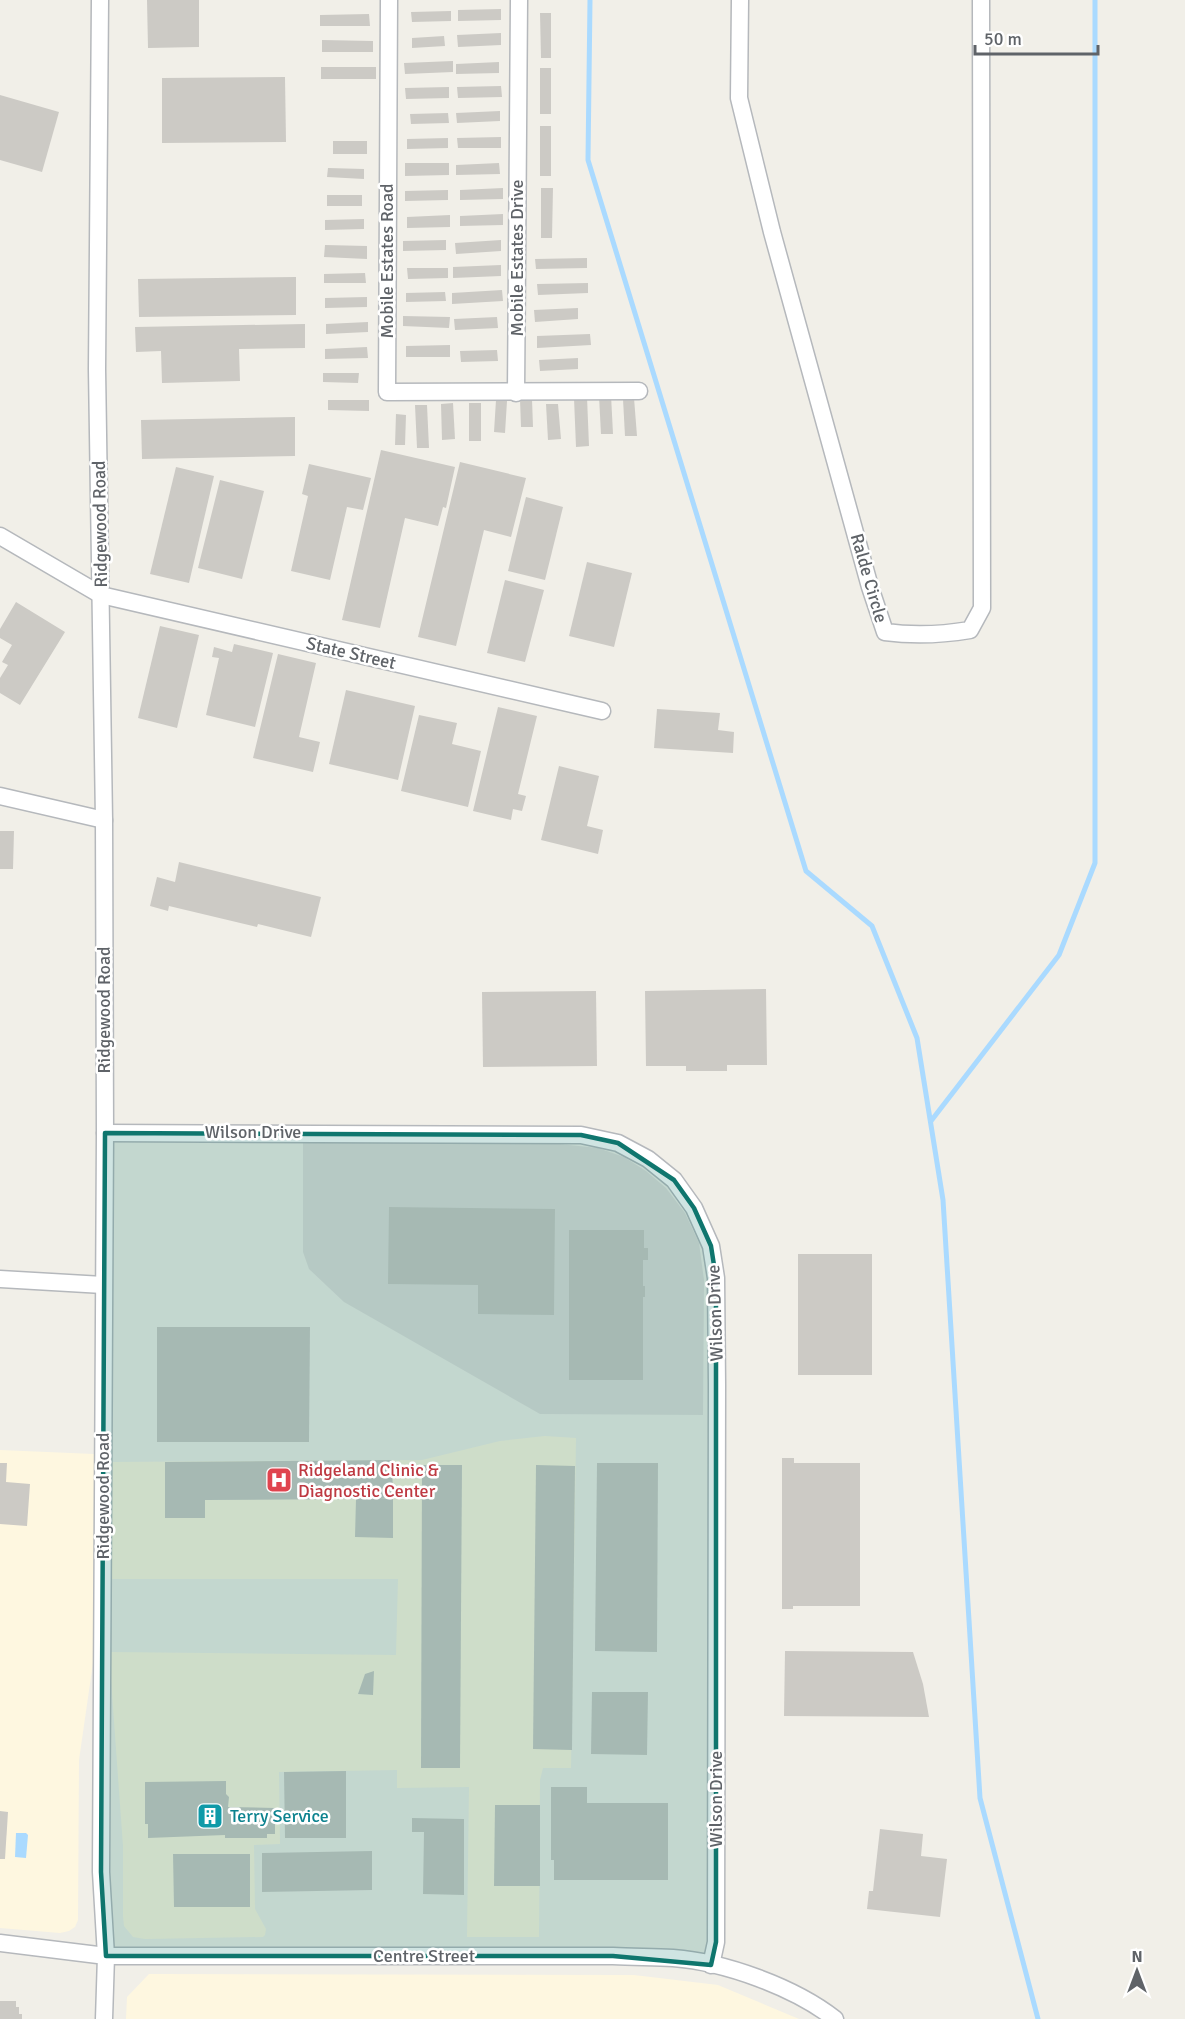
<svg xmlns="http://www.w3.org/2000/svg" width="1185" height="2019" viewBox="0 0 1185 2019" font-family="Signika,sans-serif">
<rect width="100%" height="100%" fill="#f1efe8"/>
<g fill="#fef7e0">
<path d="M545 1436 576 1438 571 1768H543L540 1780 539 1937H467L469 1787 397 1788V1770L279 1772 280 1844 254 1845 255 1909 266 1929 265 1935 263 1937 145 1939 133 1937 124 1926 123 1916V1846L109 1652 396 1655 398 1579H109L110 1462 422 1460 500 1441Z"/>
<path d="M0 1450 94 1454 93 1663 79 1760 78 1920 75 1927 69 1931 60 1933 0 1928Z"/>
<path d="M149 1974 634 1975 718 1985 799 2019H126L127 1997Z"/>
</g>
<path fill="#e0deda" d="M303 1141 550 1143 598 1148 624 1157 646 1171 666 1188 685 1213 699 1243 704 1280 703 1415 540 1414 344 1302 309 1269 303 1252Z"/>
<path fill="#aadaff" d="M16 1833H26L28 1835 26 1858 15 1857Z"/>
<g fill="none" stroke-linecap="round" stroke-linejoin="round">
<g stroke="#aadaff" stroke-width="5">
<path d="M590 0 588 160 806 871 872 926 917 1038 943 1200 980 1798 1038 2019"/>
<path d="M931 1121 1059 955 1095 863V0"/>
</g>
</g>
<g fill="#cccac5">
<path d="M147 0H199V47L148 48Z"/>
<path d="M501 9V20L458 21V10Z"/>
<path d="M451 11V21L412 22 411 12Z"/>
<path d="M540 13H551V58H541Z"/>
<path d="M369 14 370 26H320V15Z"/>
<path d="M501 33V45L458 47 457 35Z"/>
<path d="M444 36 445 46 412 48V38Z"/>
<path d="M322 40 373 41V52H322Z"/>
<path d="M453 61V72L405 74 404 63Z"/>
<path d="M499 62V73L456 74V64Z"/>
<rect x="321" y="67" width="55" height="12"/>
<rect x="540" y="68" width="11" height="46"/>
<path d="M285 77 286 142 162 143V78Z"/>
<path d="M501 86 502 97 458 98 457 87Z"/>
<path d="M449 87V98L406 99 405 88Z"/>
<path d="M0 95 59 112 42 172 0 160Z"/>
<path d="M500 111V121L457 123 456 113Z"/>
<path d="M448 113 449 123 411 124 410 114Z"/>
<rect x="540" y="126" width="11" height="50"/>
<path d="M501 137V148H458L457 138Z"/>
<path d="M448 138V148L407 149V139Z"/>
<rect x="333" y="141" width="34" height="13"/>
<path d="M405 163H449V175L405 176Z"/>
<path d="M499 163 500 174 456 175V165Z"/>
<path d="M328 168 364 169V179L327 177Z"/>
<path d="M503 188V199L460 200V190Z"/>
<path d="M541 188H553L552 238H541Z"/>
<path d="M448 190V200L405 201V191Z"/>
<rect x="327" y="195" width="35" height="11"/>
<path d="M503 214V225L460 226V216Z"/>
<path d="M450 215V227L407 228V217Z"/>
<path d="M364 219V229L325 230V220Z"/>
<path d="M446 240V250L403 251V241Z"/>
<path d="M501 240V251L456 254 455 243Z"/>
<path d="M325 245 367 246V259L324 257Z"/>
<path d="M587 258V268L536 269 535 259Z"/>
<path d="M501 265V276L453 278V267Z"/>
<path d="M407 268H448V278L408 279Z"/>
<path d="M365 273 366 283H324V274Z"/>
<path d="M296 277V315L139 317 138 279Z"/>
<path d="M588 283V293L538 295 537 284Z"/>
<path d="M502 290 503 301 452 304V293Z"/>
<path d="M445 292 446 301 406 302V293Z"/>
<path d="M367 297V307L325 308V298Z"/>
<path d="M578 308V319L535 322 534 310Z"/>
<path d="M403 316 450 317 449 328 403 326Z"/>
<path d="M497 317 498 328 455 330 454 319Z"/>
<path d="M368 322V332L326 334V324Z"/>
<path d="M305 324V348L239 349 240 381 162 383 161 351 136 352 135 327Z"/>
<path d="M590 334 591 345 537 348V336Z"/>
<path d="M450 345V357H406V346Z"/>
<path d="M367 347 368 358 325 359V349Z"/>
<path d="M497 350 498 361 461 362 460 351Z"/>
<path d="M578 358V369L540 371 539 360Z"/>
<path d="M323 373H359L358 383 323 382Z"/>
<path d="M611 395 613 434H601L599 396Z"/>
<path d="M587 397 589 446 576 447 574 398Z"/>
<path d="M634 398 637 436H625L623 399Z"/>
<path d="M520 399H532L533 427H521Z"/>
<path d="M328 400H369V411L328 410Z"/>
<path d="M496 400 507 401 505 433 494 432Z"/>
<path d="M453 403 455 439 442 440 441 404Z"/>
<rect x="469" y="403" width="12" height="38"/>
<path d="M546 404H558L561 439 548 440Z"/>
<path d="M415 405H427L429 448H417Z"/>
<path d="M396 414 406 415 405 445H395Z"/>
<path d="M295 417V456L142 459 141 420Z"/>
<path d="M381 450 455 467 446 508 443 507 438 526 405 518 380 628 342 620Z"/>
<path d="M460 462 526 478 511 537 484 530 456 646 418 637Z"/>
<path d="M309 464 371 478 363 510 347 507 330 580 291 571 308 496 302 494Z"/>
<path d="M176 467 214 476 189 583 150 574Z"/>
<path d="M220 480 264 491 242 579 198 568Z"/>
<path d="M526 497 563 507 545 580 508 571Z"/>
<path d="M587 562 632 573 614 647 569 636Z"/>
<path d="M505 580 544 590 525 662 487 653Z"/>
<path d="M16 602 65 632 20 705 0 693V678L8 665 2 662 12 645 0 638V629Z"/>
<path d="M160 626 199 635 177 728 138 718Z"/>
<path d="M234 644 273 653 255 727 206 715 219 658 212 657 214 647 232 652Z"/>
<path d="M278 654 316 663 299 737 320 742 313 772 253 758Z"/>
<path d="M346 690 415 706 398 780 329 764Z"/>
<path d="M498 707 537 716 518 794 526 796 522 811 513 809 511 820 473 811Z"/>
<path d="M657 709 720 713 718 730 734 732 733 753 654 748Z"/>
<path d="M419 715 457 723 452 744 481 751 468 807 401 791Z"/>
<path d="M559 766 599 776 587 826 603 830 598 854 541 840Z"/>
<path d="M0 831H14L13 869H0Z"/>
<path d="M179 862 321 897 311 937 258 924 257 927 169 906 168 911 150 906 157 877 175 882Z"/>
<path d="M766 989 767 1065H727V1071H686V1066H646L645 991Z"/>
<path d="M596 991 597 1066 483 1067 482 992Z"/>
<path d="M389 1207 555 1209 554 1315 478 1314V1285L388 1284Z"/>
<path d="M569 1230H644V1248H648V1260H643V1286H645V1297H643V1380H569Z"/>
<rect x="798" y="1254" width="74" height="121"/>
<path d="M157 1327H310L309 1442H157Z"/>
<path d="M782 1458H794V1463H860V1606H793V1609H782Z"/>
<path d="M392 1460 393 1498 380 1499H393V1538L355 1537 356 1499 205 1500V1518H165V1462Z"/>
<path d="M0 1463H7L6 1482 30 1484 27 1526 0 1524Z"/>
<path d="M597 1463H658L657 1652 595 1651Z"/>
<path d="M422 1465H462L460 1768H421Z"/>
<path d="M536 1465 575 1466 572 1750 533 1749Z"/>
<path d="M785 1651 913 1652 923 1684 929 1717 784 1716Z"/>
<path d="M374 1671 373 1695 358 1694 365 1674Z"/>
<path d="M592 1692H648L647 1755 591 1754Z"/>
<path d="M346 1771V1838H285L284 1772Z"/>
<path d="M226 1781V1794L229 1797 228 1807 275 1808V1834H267V1838H225V1835L148 1838V1824H145V1782Z"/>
<path d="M551 1787H587V1803H668V1880H554V1860H551Z"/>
<path d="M495 1805H540V1886H494Z"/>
<path d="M0 1811 8 1812 5 1859H0Z"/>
<path d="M412 1818 464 1819V1895L423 1894 424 1832H412Z"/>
<path d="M880 1829 923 1834 921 1856 947 1859 940 1917 867 1909 869 1891H873Z"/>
<path d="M372 1851V1890L262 1892V1853Z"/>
<path d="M173 1854H250V1907H174Z"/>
<path d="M0 2001H16V2007H19V2014H22V2019H0Z"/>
</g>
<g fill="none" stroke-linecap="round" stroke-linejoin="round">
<g stroke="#b5b8bc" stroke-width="19">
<g id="street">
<path d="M100 0 97 369 104 820 105 1133 101 1872 106 1956 104 2019"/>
<path d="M389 0 387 392 639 391"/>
<path d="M740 0 739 98 772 232 870 587 885 632C914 636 940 635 970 630L982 608 981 0"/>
<path d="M516 393 519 0"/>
<path d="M0 536 101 595 602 711"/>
<path d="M0 796 104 820"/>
<path d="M105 1133 581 1135 618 1143 648 1159 674 1180 694 1208 711 1246 716 1278 717 1385 716 1942 711 1965"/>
<path d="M0 1279 103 1285"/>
<path d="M0 1943 106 1956H613C633 1957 653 1957 673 1958 725 1962 794 1987 835 2019"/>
</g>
</g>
<use href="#street" stroke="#fff" stroke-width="16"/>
</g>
<path fill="#0f766e" fill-opacity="0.2" stroke="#0f766e" stroke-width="4.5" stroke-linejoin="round" d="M105 1133 581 1135 618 1143 674 1180 694 1208 711 1246 716 1278V1942L711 1965 613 1956H106L101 1872Z"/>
<defs>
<g id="hospital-square" transform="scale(1.35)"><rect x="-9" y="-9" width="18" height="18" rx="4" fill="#e0444e" stroke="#fff"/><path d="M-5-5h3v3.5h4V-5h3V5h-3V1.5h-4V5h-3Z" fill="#fff"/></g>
<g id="building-square" transform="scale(1.35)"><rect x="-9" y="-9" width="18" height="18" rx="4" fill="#0f9aa8" stroke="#fff"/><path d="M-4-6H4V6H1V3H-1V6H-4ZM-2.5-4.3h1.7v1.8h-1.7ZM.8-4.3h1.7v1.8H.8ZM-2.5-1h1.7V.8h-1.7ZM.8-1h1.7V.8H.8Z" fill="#fff"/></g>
</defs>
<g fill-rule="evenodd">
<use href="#hospital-square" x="279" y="1480"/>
<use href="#building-square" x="210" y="1816"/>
</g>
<g text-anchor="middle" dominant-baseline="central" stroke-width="5" stroke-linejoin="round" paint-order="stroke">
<g font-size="18" fill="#5f6368" stroke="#fff">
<text transform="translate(517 258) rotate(-90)">Mobile Estates Drive</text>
<text transform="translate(387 261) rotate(-90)">Mobile Estates Road</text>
<text transform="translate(100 524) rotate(-91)">Ridgewood Road</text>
<text transform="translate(869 578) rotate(74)">Ralde Circle</text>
<text transform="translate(351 653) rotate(13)">State Street</text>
<text transform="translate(104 1010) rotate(-90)">Ridgewood Road</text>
<text x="253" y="1132">Wilson Drive</text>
<text transform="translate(715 1313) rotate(-92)">Wilson Drive</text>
<text transform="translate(103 1496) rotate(-90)">Ridgewood Road</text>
<text transform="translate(716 1799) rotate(-90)">Wilson Drive</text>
<text x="424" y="1956">Centre Street</text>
</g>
<g font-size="18" fill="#be3a42" stroke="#fff" text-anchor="start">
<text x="298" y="1470">Ridgeland Clinic &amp;<tspan x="298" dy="21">Diagnostic Center</tspan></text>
</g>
<g font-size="18" fill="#0d838f" stroke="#fff" text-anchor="start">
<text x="230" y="1816">Terry Service</text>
</g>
</g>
<g transform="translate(1137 1971)" stroke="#ffffff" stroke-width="4.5" paint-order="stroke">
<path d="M0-4.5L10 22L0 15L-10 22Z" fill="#5f6368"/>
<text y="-9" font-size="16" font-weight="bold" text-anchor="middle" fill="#5f6368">N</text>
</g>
<path d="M975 45v9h123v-9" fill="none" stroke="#5f6368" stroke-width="3"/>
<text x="984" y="45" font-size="18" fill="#5f6368" stroke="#ffffff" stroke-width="4.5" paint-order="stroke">50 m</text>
</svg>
